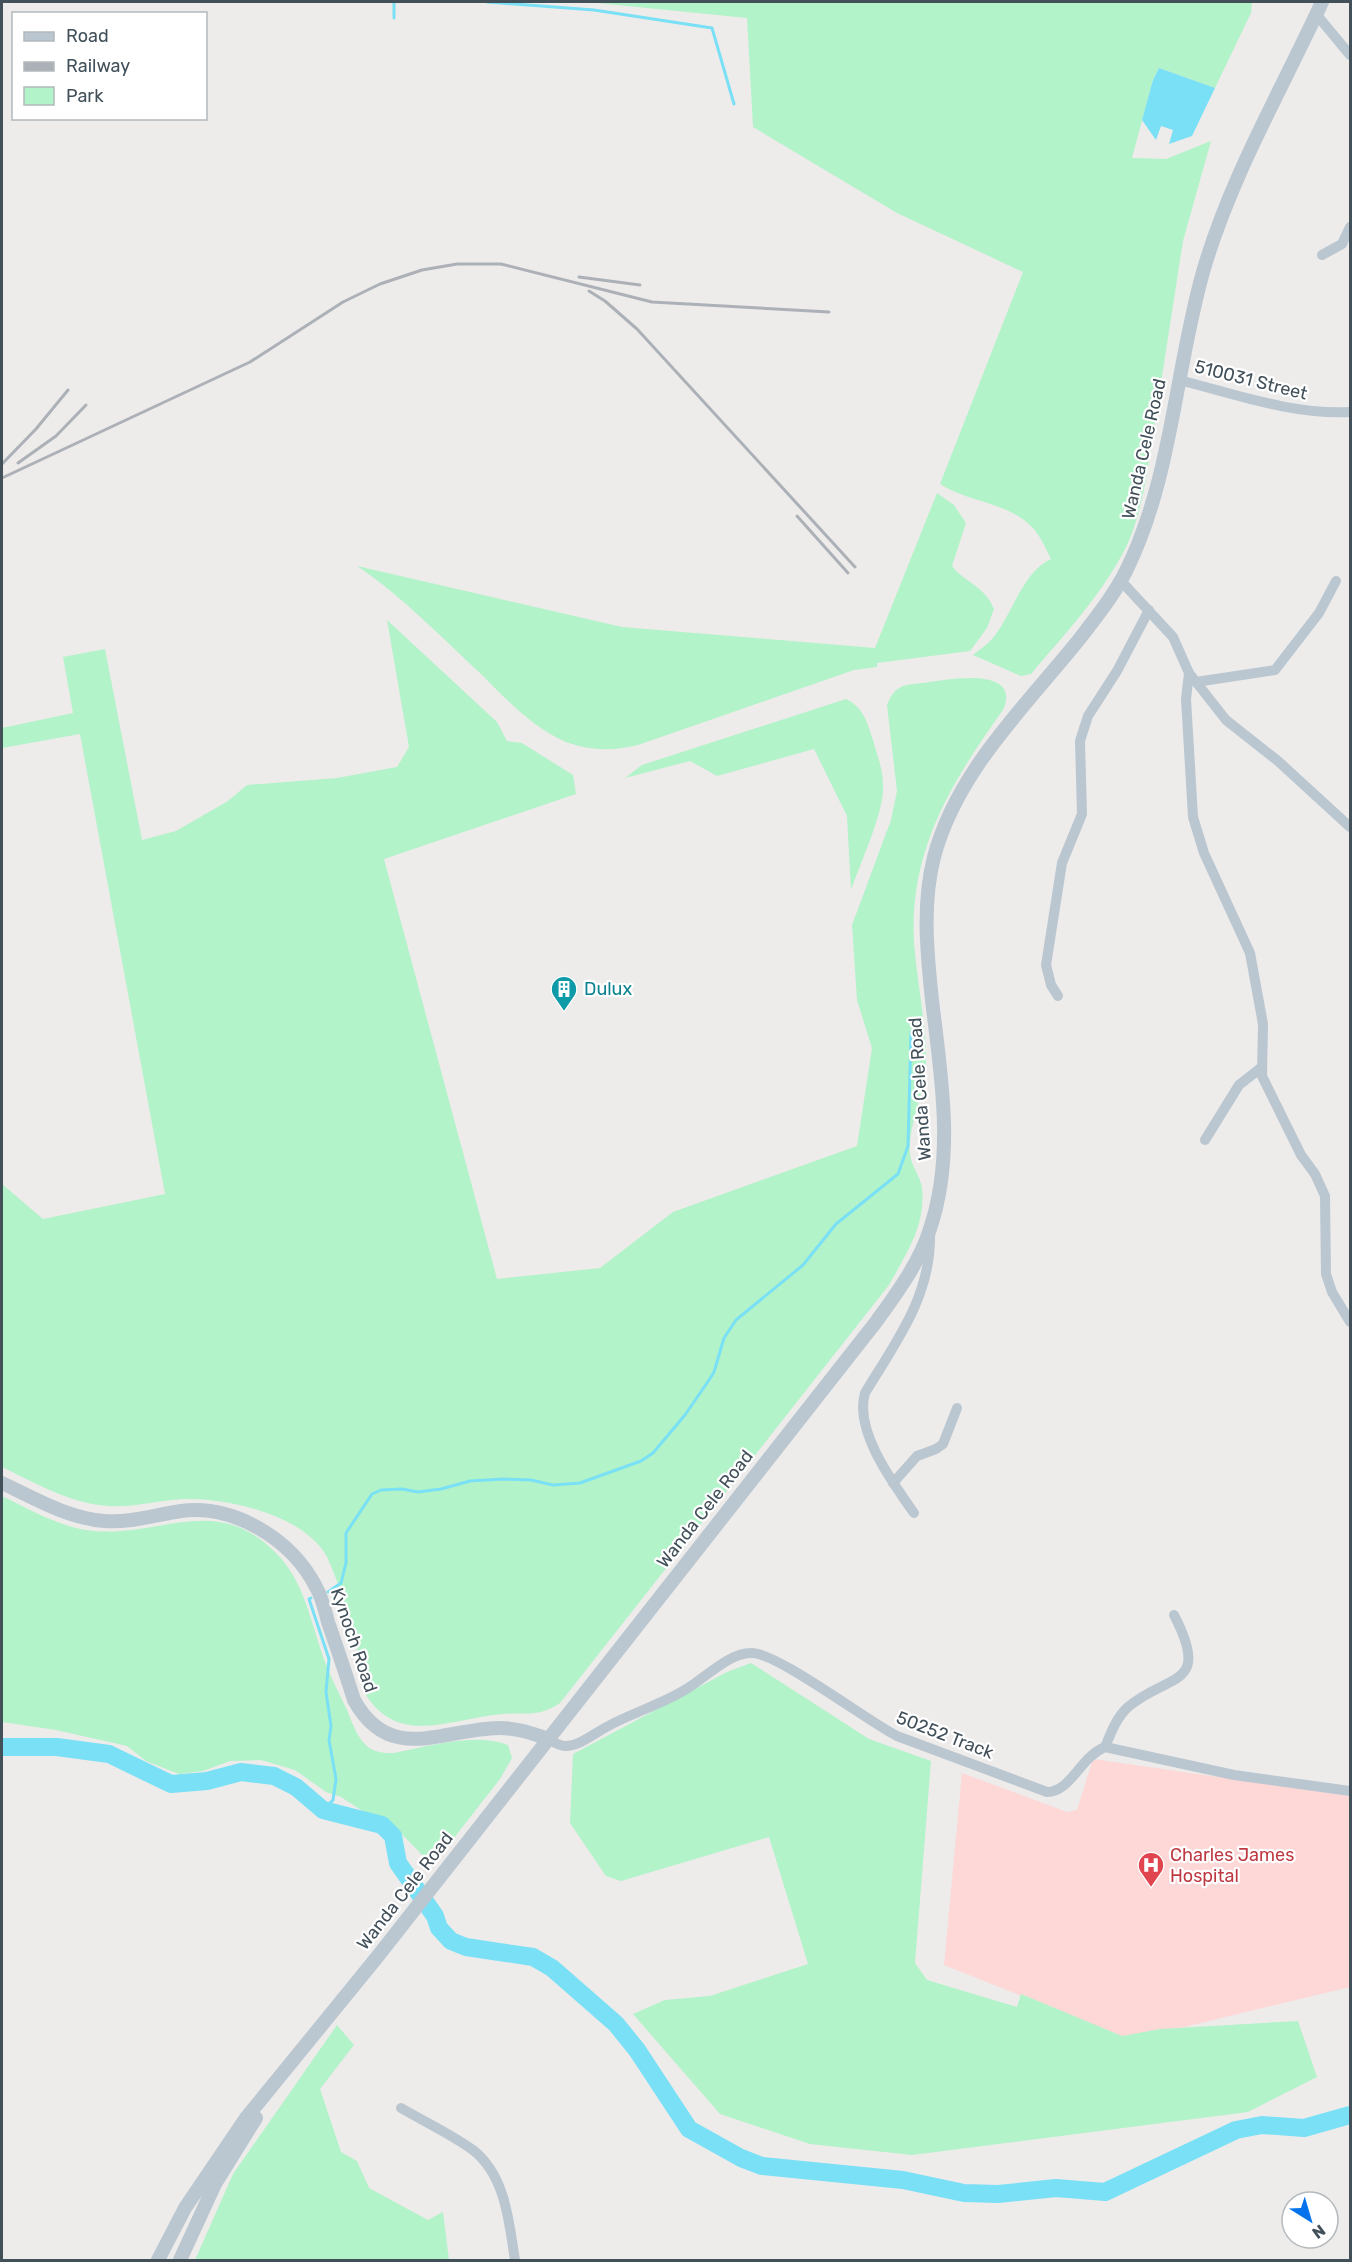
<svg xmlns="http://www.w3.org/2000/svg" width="1352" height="2262" viewBox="0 0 1352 2262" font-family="Rubik,sans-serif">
<rect width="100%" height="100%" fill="#eeebeb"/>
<path fill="#fdd8d6" d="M1093 1759 1350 1796V1987L1180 2028 1122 2036 944 1965 962 1773 1067 1812 1077 1810Z"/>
<g fill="#b2f3c9">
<path d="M587 2H1252L1251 13 1215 88 1159 68 1153 80 1132 158 1166 159 1211 141 1183 241 1146 479C1141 504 1135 531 1123 553 1099 598 1063 636 1031 674L1021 676 973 655C979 650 987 645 992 639 1012 616 1022 572 1051 559 1046 549 1040 535 1032 527 1006 501 969 503 940 484L1023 272 897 213 753 127 747 18Z"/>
<path d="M937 493 954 505 966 523 952 566C965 583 985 586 994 609L987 628 970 651 877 663V667L854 670 638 745C614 751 590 751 566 742 533 728 506 699 481 674 441 637 402 596 357 566L622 627 875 648Z"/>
<path d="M387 620 497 722 507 741 522 743 573 775 576 794 384 859 497 1279 600 1268 673 1212 857 1146 872 1048 857 1000 852 925 891 820 897 791 887 705C890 698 893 691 901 687 909 683 921 684 929 682 949 679 1022 666 1003 710 951 783 909 850 914 943 917 982 926 1021 926 1061 926 1092 908 1122 910 1154 911 1166 921 1177 922 1188 926 1226 906 1254 889 1285L560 1703C537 1718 528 1712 503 1714 450 1718 395 1750 362 1688 359 1671 359 1652 354 1634 348 1612 337 1578 327 1557 305 1516 232 1499 189 1499 158 1499 130 1510 99 1505 64 1500 33 1482 2 1467V1184L43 1219 165 1194 80 734 2 748V728L73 713 63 657 105 649 142 840 176 831 228 801 247 785 337 778 397 767 409 747Z"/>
<path d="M846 699C864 708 867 722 873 740 877 755 883 769 883 785 885 810 860 864 851 890L847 816 814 749 717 776 690 761 625 778 642 765Z"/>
<path d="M2 1496C31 1510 61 1528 94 1531 161 1537 216 1493 275 1552 305 1581 311 1624 325 1662 331 1678 339 1693 346 1708 352 1721 356 1737 368 1747 376 1753 385 1753 394 1753 428 1747 474 1732 508 1745L512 1758 500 1779 439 1857 430 1863 394 1826 367 1814 341 1797 326 1792 295 1770 261 1760 230 1761 203 1771 179 1774 146 1761 127 1746 56 1730 2 1722Z"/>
<path d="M751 1663 869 1739 931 1761 915 1963 927 1980 1017 2007 1021 1994 1122 2036 1160 2029 1298 2021 1317 2077 1248 2112 912 2155 810 2144 720 2114 633 2014 665 2000 710 1996 808 1964 769 1837 621 1881 606 1876 570 1823 573 1754 727 1672Z"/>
<path d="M337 2025 354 2045 320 2089 341 2152 357 2161 369 2188 428 2220 443 2212 449 2260H195L233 2174Z"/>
</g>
<path fill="#7ae0f5" d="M1159 68 1215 88 1192 136 1169 144 1173 130 1161 126 1156 140 1142 120 1153 80Z"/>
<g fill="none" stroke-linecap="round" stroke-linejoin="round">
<g stroke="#7ae0f5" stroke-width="3">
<path d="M487 2 594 10 712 28 734 104"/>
<path d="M394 18V2"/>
<path d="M328 1592 341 1583 346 1563V1533L372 1494 381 1490 402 1489 418 1492 441 1489 470 1481 504 1479 531 1480 553 1485 580 1483 641 1461 653 1453 685 1415 709 1380 714 1372 724 1338 736 1320 803 1265 836 1224 898 1174 908 1146 911 1032"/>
<path d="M311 1598 309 1599 329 1659 326 1692 331 1726 329 1740 336 1779 333 1800 323 1810"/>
</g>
<path stroke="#7ae0f5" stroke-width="18" d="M2 1747H57L109 1754 171 1784 207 1781 241 1772 274 1776 296 1787 323 1810 382 1825 393 1836 398 1863 435 1916 439 1928 451 1941 466 1947 533 1957 552 1968 616 2024 637 2050 689 2129 741 2158 762 2166 903 2180 964 2193 998 2194 1056 2188 1105 2192 1236 2130 1262 2125 1304 2128 1350 2115"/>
<g stroke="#bac7d0" stroke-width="10">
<path d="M1316 14 1350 55"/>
<path d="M1322 255 1342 244 1350 227"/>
<path d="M1179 380C1235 394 1292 415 1350 412"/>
<path d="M1121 581 1173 637 1189 673 1226 720 1278 761 1350 827"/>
<path d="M1189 673 1186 699 1193 817 1204 853 1250 953 1263 1024 1262 1076 1301 1155 1315 1174 1325 1196 1326 1274 1332 1292 1350 1322"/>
<path d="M1196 682 1275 670 1319 613 1336 581"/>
<path d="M1058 996 1051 985 1046 965 1062 863 1082 814 1080 741 1088 716 1117 671 1149 610"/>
<path d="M1205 1140 1239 1085 1262 1067"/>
<path d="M893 1483 917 1456 936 1449 943 1444 957 1408"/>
<path d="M914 1513C893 1483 854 1431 865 1393 895 1343 931 1297 930 1235"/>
<path d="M548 1739C553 1742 559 1746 565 1746 577 1746 588 1738 598 1732 626 1714 660 1706 688 1688 706 1677 729 1653 751 1653 775 1651 867 1721 897 1736L1047 1792C1071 1792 1080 1757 1105 1747L1234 1775 1350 1791"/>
<path d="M1105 1747C1111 1733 1116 1718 1128 1707 1168 1673 1212 1688 1174 1615"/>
<path d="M401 2108C425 2122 451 2134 473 2150 506 2176 509 2223 515 2260"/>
</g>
<g stroke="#bac7d0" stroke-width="14">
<path d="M2 1483C34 1498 67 1518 104 1521 130 1523 155 1515 181 1511 235 1504 292 1540 316 1587 322 1597 325 1610 328 1622 337 1648 346 1674 354 1700 390 1765 442 1729 499 1728 517 1728 532 1733 548 1739"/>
<path d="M158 2260 185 2208 246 2118 378 1956 876 1322C896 1294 920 1262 930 1229 955 1155 941 1076 932 1000 927 953 922 904 934 857 957 770 1027 705 1081 637 1097 616 1114 595 1126 571 1172 478 1175 371 1203 272 1230 178 1281 91 1322 2"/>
<path d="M180 2260 215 2184 256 2118"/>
</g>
<g stroke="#acb1b7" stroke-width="3">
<path d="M579 277 640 285"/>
<path d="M589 291 605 301 637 329 855 567"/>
<path d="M18 463 56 436 86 405"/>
<path d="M2 464 36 429 68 390"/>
<path d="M2 478 250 362 343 302 380 284 422 270 457 264H501L652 302 829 312"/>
<path d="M797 516 848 573"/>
</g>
</g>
<defs>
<g id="building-pin" transform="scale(1.35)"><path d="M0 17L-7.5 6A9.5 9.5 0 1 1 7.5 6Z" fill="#0f9aa8" stroke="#fff"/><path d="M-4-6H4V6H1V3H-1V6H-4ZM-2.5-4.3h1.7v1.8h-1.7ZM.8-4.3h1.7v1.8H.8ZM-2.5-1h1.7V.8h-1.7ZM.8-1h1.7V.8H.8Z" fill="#fff"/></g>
<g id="hospital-pin" transform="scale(1.35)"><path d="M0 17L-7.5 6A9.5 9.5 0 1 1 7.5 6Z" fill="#e0444e" stroke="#fff"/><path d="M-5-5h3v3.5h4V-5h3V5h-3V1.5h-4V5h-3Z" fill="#fff"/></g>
</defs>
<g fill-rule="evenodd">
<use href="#building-pin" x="564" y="989"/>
<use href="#hospital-pin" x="1151" y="1865"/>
</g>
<g text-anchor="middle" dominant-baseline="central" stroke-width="4.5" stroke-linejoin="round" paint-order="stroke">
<g font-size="18" fill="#42505a" stroke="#fff">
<text transform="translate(1251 380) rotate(14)">510031 Street</text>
<text transform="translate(1144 449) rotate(-77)">Wanda Cele Road</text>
<text transform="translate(920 1089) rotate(-94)">Wanda Cele Road</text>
<text transform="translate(705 1509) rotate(-52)">Wanda Cele Road</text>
<text transform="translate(354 1640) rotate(71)">Kynoch Road</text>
<text transform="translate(945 1735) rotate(21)">50252 Track</text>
<text transform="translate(405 1891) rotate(-52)">Wanda Cele Road</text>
</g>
<g font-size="18" fill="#0d838f" stroke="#fff" text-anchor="start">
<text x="584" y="989">Dulux</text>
</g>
<g font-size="18" fill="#be3a42" stroke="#fff" text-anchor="start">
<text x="1170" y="1855">Charles James<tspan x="1170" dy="21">Hospital</tspan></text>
</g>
</g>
<rect width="1352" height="2262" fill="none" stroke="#42505a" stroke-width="6"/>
<rect x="12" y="12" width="195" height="108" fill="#ffffff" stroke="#b3b9bd" stroke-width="1.5"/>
<rect x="24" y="32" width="30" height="9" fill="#bac7d0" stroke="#b3b9bd" stroke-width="1.5"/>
<text x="66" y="42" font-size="18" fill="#42505a">Road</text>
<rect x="24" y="62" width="30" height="9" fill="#acb1b7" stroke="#b3b9bd" stroke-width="1.5"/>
<text x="66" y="72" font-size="18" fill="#42505a">Railway</text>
<rect x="24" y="87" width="30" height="18" fill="#b2f3c9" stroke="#b3b9bd" stroke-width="1.5"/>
<text x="66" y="102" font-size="18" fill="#42505a">Park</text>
<g transform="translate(1310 2220) rotate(143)"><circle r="28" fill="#ffffff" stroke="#b3b9bd" stroke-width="1.5"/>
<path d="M0-4.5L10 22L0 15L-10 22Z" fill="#0673ed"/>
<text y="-9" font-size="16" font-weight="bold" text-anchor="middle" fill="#42505a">N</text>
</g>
</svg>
